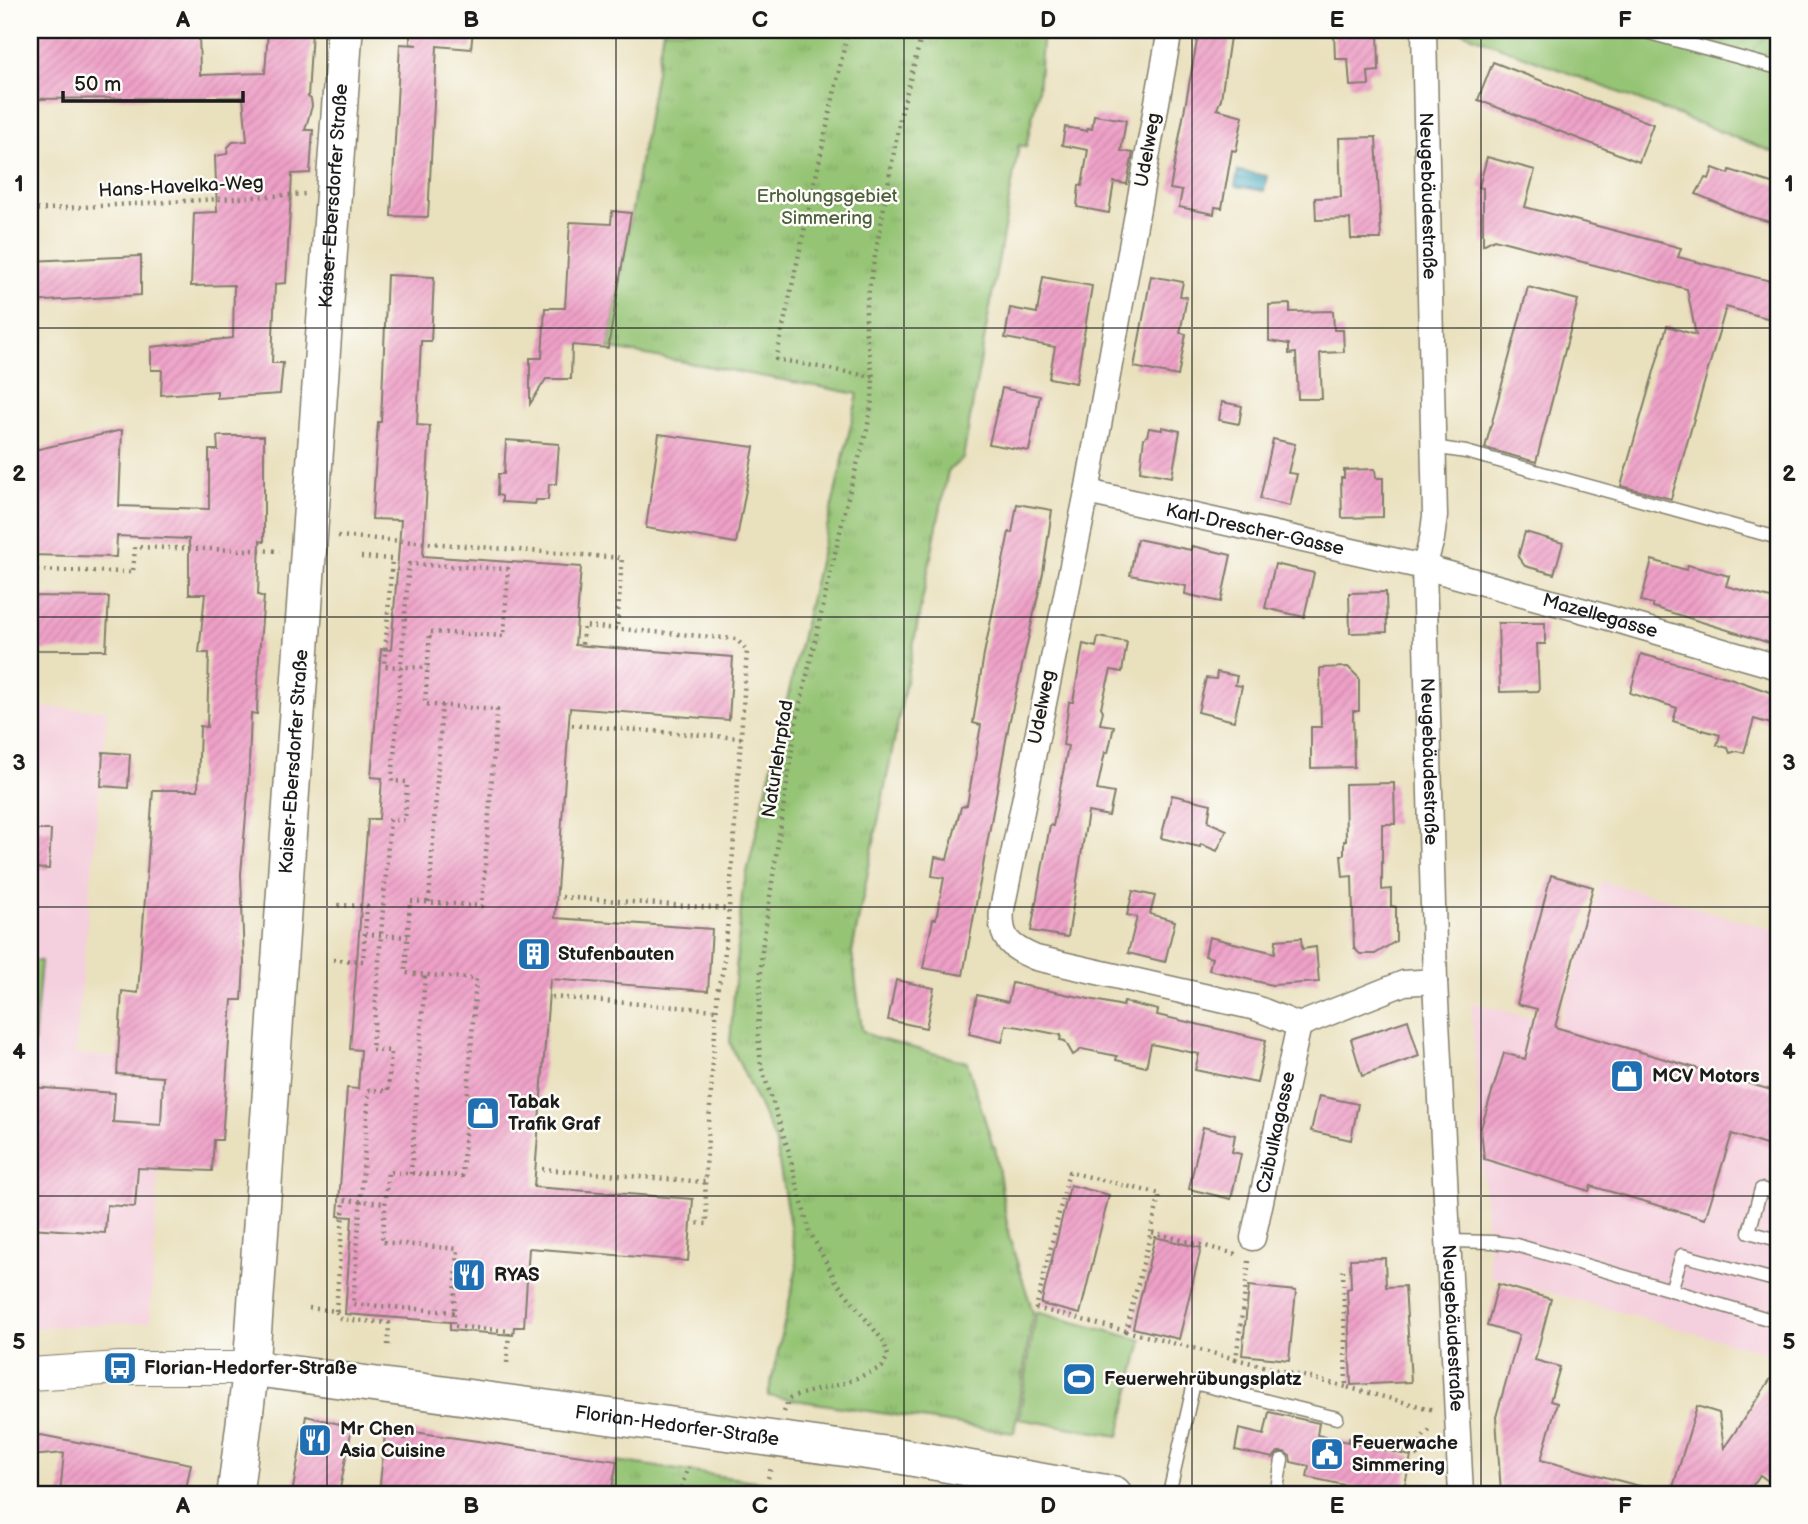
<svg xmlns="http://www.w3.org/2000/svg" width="1808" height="1524" viewBox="0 0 1808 1524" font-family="'Balsamiq Sans',sans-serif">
<defs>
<pattern id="park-tufts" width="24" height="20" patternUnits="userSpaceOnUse" patternTransform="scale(1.75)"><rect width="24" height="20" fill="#95c474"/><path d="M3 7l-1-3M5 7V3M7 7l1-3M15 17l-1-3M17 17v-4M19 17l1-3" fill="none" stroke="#80a864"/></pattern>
<pattern id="garden-furrows" width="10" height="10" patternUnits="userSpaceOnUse" patternTransform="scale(1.75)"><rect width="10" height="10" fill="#95c474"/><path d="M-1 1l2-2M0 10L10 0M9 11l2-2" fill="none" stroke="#80a864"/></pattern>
<pattern id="water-rules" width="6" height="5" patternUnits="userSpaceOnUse" patternTransform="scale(1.75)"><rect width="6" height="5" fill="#40a8c0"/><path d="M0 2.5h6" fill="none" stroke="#35889b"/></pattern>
<pattern id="building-hatch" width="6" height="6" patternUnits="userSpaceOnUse" patternTransform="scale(1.75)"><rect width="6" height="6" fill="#eea0c7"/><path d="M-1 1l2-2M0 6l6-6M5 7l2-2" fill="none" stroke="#cc89aa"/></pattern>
</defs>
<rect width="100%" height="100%" fill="#fdfcf7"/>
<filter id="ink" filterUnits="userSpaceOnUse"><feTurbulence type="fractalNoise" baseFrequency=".0143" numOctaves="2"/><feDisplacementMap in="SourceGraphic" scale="14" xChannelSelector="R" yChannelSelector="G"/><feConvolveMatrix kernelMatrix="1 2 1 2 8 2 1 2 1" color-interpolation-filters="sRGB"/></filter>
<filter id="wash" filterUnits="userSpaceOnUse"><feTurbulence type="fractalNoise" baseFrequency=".00686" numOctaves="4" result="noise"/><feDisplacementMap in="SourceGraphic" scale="28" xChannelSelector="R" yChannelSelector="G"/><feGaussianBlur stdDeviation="1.57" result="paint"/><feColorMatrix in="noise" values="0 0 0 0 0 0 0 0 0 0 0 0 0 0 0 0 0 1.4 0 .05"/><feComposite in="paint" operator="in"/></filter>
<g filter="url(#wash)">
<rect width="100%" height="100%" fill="#e9e0bd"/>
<g fill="#f4cfdd">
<path d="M30 707 107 710 75 1054 143 1060 142 1076 163 1077 150 1322 30 1328Z"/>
<path d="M1602 881 1778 931V1356L1490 1276 1471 1002 1559 1025Z"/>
</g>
<g fill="#95c474" stroke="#587048" stroke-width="2">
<path d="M1457 30H1638L1778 68V154Z"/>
<path d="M1036 1312 1142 1340 1119 1436 1019 1419Z"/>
</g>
<g fill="url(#park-tufts)" stroke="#587048" stroke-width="2">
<path d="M663 30H1043L1038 91 1026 147 1019 145 963 458 948 471 852 952 862 1030 876 1038 967 1062 993 1146 995 1147 1009 1237 1033 1312 1014 1433 768 1396 797 1266 775 1140 730 1043 742 894 858 394 608 348Z"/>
<path d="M30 961H41L34 1043H30Z"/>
<path d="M617 1461 842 1494H611Z"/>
</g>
<path fill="url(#garden-furrows)" stroke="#587048" stroke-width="2" d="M1634 30H1778V70Z"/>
<path fill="url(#water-rules)" stroke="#2e626e" stroke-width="2" d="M1238 171 1267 176 1264 191 1235 186Z"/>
<g id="blocks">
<g fill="url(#building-hatch)">
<path d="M30 30H199L200 75 265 73 268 30H312L308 97 311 99 312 106 305 130H313L310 173 292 174 286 283 275 284 272 363H283L280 394 217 398V391L161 395 162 370H151V347L233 338 234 285 191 286 194 213 217 212 215 156 227 154 228 147 233 142 247 141 243 97 30 99Z"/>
<path d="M410 30H473L471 49 437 46 428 217 391 216 400 44 417 45 410 44Z"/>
<path d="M1199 30H1231L1221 99 1217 109 1243 116 1236 151 1232 150 1222 208 1215 207 1214 214 1179 207 1182 191 1170 189Z"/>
<path d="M1334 30H1378L1379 71 1368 72 1369 85 1350 86 1348 59H1335Z"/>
<path d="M1493 62 1653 124 1639 162 1478 100Z"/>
<path d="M1094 115 1126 120 1121 151 1133 153 1127 184 1114 182 1109 213 1077 207 1079 185 1082 186 1088 150 1062 145 1065 127 1087 131 1088 128 1092 129Z"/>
<path d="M1376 137 1381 239H1351L1350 219 1316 220 1315 198 1341 197 1339 138Z"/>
<path d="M1487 157 1535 170 1525 207 1681 248 1678 257 1778 283V321L1726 307 1671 499 1621 486 1667 326 1696 335 1687 289 1494 239 1483 245V188L1479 187Z"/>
<path d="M1713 168 1729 174 1730 170 1778 185V224L1748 216 1696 194 1705 178 1709 179Z"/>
<path d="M612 211 631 213 608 348 572 345 571 379H546L530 404V358H542L545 308H565L570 222 611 224Z"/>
<path d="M141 256V295L30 302V261Z"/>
<path d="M387 275 434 277 431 341H421L417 425 430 426 423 556 581 567 575 645 733 657 729 720 570 708 555 918 712 929 708 991 550 979 534 1187 693 1199 688 1261 529 1248 524 1327H514L513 1335 450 1330V1322L345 1314 352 1217 338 1216 347 1088 358 1089 361 1050 350 1049 368 819H379L382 778 371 777 381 649 391 650 401 520 372 519 378 422H381Z"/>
<path d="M1151 276 1183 282 1180 296 1187 297 1180 333 1186 334 1178 376 1134 367Z"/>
<path d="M1043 277 1092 286 1076 383 1049 378 1055 347 1005 338 1010 308 1037 313Z"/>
<path d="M1528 287 1578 300 1536 462 1485 448Z"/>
<path d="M1290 304V312L1333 311 1334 330H1343L1344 352 1320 353 1322 399H1298L1296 353 1289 354V344L1269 341V305Z"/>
<path d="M1002 388 1040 396 1029 451 989 444Z"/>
<path d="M1222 402 1242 406 1239 424 1219 420Z"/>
<path d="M1162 427 1180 431 1172 477 1140 471 1144 438 1147 436 1149 428 1162 430Z"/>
<path d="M122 430 119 506 209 509V450H218L217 436H264V542L260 541 258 595 264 597 259 655 257 714 251 713 248 792 241 874 244 964 242 1000H232L222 1140H214L212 1171 138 1168 135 1207 107 1205 105 1233 30 1228V1087L115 1093 113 1122 161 1125 163 1077 117 1074 122 991 138 993 153 790H198L200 726 207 727 209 653H199L205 594H189V539L117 536 116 557 30 555V451Z"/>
<path d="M659 434 754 447 736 543 646 528Z"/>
<path d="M1273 439 1295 444 1288 473 1297 474 1290 506 1260 499Z"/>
<path d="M506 440 559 444 556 484H549L548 500H536L535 504 502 502V496L497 495 498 474H504Z"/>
<path d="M1375 469 1376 478H1383V517L1342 518 1341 478H1344V470Z"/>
<path d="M1017 504 1052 510 1043 573 1009 724 963 975 923 968 933 919H936L944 878 932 876 935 857 947 859 961 807 967 805 981 725 973 723 984 654 1009 532 1012 533Z"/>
<path d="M1525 532 1563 543 1554 574 1525 566 1518 557Z"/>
<path d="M1137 539 1191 550 1192 546 1231 555 1221 602 1185 594 1186 586 1130 575Z"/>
<path d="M1652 560 1686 570 1688 565 1729 576 1726 586 1778 600V642L1775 641 1773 644 1653 607V604L1641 601Z"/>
<path d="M1275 564 1314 573 1304 617 1265 608Z"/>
<path d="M1386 592 1387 632 1350 633 1349 593Z"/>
<path d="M30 596 109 597 106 650H30Z"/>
<path d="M1498 623H1545V644H1537L1539 691 1500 692Z"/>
<path d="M1098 637 1127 642 1122 672 1111 670 1101 707 1103 711 1100 724 1114 726 1108 753 1105 752 1097 790 1114 793 1109 816 1088 812 1068 937 1031 931 1050 825 1053 826 1068 746 1063 745 1069 702H1073L1083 644 1096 647Z"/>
<path d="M1641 654 1730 678 1778 695 1771 724 1754 719 1744 753 1737 751 1730 753 1728 748 1717 745 1720 735 1673 721 1677 708 1630 693Z"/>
<path d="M1348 667 1359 678V711H1353L1354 767 1311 768V727H1321L1320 668Z"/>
<path d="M1217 672 1237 676 1235 685 1242 686 1234 721 1198 712 1206 678 1216 679Z"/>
<path d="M103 752 130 754 128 788 101 786Z"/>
<path d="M1394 783 1395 824H1382V890L1391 889V906L1396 907V941L1375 954H1360L1354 948 1352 876 1343 877 1341 855H1344V841H1346L1345 784Z"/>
<path d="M1172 795 1211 804 1208 822 1227 830 1217 851 1201 844 1200 847 1161 838Z"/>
<path d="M30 830H51L49 869 30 868Z"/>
<path d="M1551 875 1593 887 1555 1027 1778 1092V1149L1732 1134 1705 1219 1591 1186 1589 1191 1484 1159 1481 1128 1504 1053 1525 1059 1537 1009 1517 1004Z"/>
<path d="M1133 891 1155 896 1150 914 1175 921 1165 962 1128 953 1137 917 1127 915Z"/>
<path d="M1209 937 1275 953 1276 940 1301 938 1302 949 1316 947 1319 982 1272 985 1209 970 1212 958 1205 956Z"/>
<path d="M896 980 934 988 926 1028 888 1020Z"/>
<path d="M1012 983 1123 1006 1124 1002 1158 1010 1157 1015 1266 1040 1257 1083 1195 1070 1199 1054 1151 1044 1146 1067 1116 1060 1117 1056 1082 1049 1073 1055 1065 1041 1060 1040 1061 1035 1020 1027 1006 1025 1002 1042 969 1034 977 995 1008 1002Z"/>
<path d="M1408 1020 1419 1056 1362 1076 1351 1039Z"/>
<path d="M1319 1096 1358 1104 1351 1140 1311 1131Z"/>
<path d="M1203 1127 1235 1135 1232 1152 1241 1154 1231 1199 1189 1189Z"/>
<path d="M1070 1185 1109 1195 1080 1314 1041 1304Z"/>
<path d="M1155 1237 1201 1248 1179 1339 1133 1328Z"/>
<path d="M1385 1258 1386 1287 1405 1286 1411 1382 1351 1385 1347 1289 1351 1288 1350 1259Z"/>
<path d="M1498 1284 1551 1299 1535 1360 1560 1367 1550 1401 1557 1403 1541 1460 1647 1488 1646 1494H1501L1496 1417 1519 1335 1487 1326Z"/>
<path d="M1249 1286 1296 1291 1289 1360 1242 1355Z"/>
<path d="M1778 1368V1472L1771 1483 1760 1475 1747 1494H1671L1697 1406 1719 1413 1724 1448Z"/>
<path d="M1269 1412 1319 1423 1317 1435 1411 1456 1403 1494H1385L1307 1477 1309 1466 1291 1462 1290 1456 1284 1452H1278L1273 1458 1235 1450 1239 1429 1264 1435Z"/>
<path d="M306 1416 352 1427 339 1494H292Z"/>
<path d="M407 1431 617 1461 611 1494H471L451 1491V1494H379L385 1434 406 1439Z"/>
<path d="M41 1435 191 1464 185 1494H60L64 1453 30 1456V1436Z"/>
</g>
</g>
</g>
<g filter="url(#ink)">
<use href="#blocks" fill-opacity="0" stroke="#827e6c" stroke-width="2"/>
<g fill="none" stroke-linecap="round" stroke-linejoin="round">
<g stroke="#827e6c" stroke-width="15">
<g id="service">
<path d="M1638 30 1778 68"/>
<path d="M1433 447 1466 452 1778 538"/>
<path d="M1778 1194 1761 1189 1749 1232 1778 1240"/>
<path d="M1449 1241 1493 1242 1516 1245 1671 1290"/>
<path d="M1778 1281 1682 1255 1671 1290 1778 1322"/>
<path d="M1169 1494 1194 1383 1337 1418"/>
<path d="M1276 1494 1282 1460"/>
</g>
</g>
<g stroke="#827e6c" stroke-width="27">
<g id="minor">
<path d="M1170 30 1087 492 1002 909C999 939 1010 947 1036 958L1256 1008 1299 1025 1404 983 1435 981"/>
<path id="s1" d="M1424 30 1435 516 1432 539 1424 567 1435 981 1461 1494"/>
<path id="s2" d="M1087 492 1424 567 1592 613 1778 667"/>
<path id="s3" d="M1253 1238 1299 1025"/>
</g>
</g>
<g stroke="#827e6c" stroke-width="34">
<path id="tertiary" d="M30 1374 120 1368H251"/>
</g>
<g stroke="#827e6c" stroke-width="38">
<g id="secondary">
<path id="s4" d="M251 1368 900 1456 1114 1494"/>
<path id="s5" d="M235 1494 251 1368 345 30"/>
</g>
</g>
<g stroke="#827e6c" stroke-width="4.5" stroke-dasharray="2 5" stroke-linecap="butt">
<path d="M848 30 776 359 873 377"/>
<path d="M30 210 305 194"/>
<path d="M338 536 622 558 617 629"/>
<path d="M361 557 392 559 384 666 428 668"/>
<path d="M30 570 133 572 135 547 280 551"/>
<path d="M582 644 584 626 736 639 747 650 729 909 723 971 718 986 705 1182 707 1224 695 1223"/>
<path d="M572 725 741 738"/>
<path d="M562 897 729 909"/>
<path d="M429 902 442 705"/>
<path d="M365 934 408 937"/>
<path d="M333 960 363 961 367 906 337 905"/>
<path d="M552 997 716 1010"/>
<path d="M542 1169 705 1182"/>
<path d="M411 1174 425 975"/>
<path d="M1249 1261 1236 1359 1346 1387"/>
<path d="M1343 1270 1346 1387 1434 1410"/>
<path d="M309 1308 336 1311 341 1319 389 1323 388 1347"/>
<path d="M336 1311 344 1200 385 1203"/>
<path d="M454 1312 353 1304 369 1090 388 1091 391 1051 372 1050 390 820H405L407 782 392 781 409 564 508 569 504 636 430 632 425 704 497 710 482 906 410 901 405 973 476 979 462 1176 388 1172 382 1242 458 1249 453 1326 509 1331 507 1364"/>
<path d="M1126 1331 1036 1308 1069 1172 1160 1194 1151 1232"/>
<path d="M1236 1359 1126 1331 1151 1232 1236 1254"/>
<path d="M784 1412 789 1399 798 1395 848 1382 882 1367 888 1356 884 1342 836 1281 809 1230 788 1149 761 1066 758 1034 762 949 796 723 849 493 867 430 872 400 873 377 866 334V306L900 118 923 30"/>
<path d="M1348 1439 1417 1455 1420 1439 1433 1427"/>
<path d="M768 1478 771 1468"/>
<path d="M679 1494 688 1467"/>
</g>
<use href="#service" stroke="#fff" stroke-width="12"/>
<use href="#minor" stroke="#fff" stroke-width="24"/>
<use href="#tertiary" stroke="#fff" stroke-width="32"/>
<use href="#secondary" stroke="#fff" stroke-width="35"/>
</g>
</g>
<path fill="none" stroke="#1c1c1c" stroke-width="2" stroke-opacity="0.55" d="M327 30V1494M616 30V1494M904 30V1494M1192 30V1494M1481 30V1494M30 328H1778M30 617H1778M30 907H1778M30 1196H1778"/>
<defs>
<g id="building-square" transform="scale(1.75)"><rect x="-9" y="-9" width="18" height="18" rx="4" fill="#1f6fb2" stroke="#fdfcf7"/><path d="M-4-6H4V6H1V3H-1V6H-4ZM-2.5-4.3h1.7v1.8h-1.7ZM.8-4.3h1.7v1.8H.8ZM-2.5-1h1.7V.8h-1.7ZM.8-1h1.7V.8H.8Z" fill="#fff"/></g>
<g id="shop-square" transform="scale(1.75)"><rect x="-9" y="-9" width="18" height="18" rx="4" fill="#1f6fb2" stroke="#fdfcf7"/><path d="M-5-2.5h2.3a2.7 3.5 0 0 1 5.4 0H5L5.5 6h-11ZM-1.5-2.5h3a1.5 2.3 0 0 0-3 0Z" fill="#fff"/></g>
<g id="restaurant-square" transform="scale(1.75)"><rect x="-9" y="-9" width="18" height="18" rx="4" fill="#1f6fb2" stroke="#fdfcf7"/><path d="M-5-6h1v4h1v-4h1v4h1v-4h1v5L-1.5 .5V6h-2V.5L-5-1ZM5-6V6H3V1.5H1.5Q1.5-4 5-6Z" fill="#fff"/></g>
<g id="bus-square" transform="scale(1.75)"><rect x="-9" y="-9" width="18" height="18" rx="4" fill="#1f6fb2" stroke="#fdfcf7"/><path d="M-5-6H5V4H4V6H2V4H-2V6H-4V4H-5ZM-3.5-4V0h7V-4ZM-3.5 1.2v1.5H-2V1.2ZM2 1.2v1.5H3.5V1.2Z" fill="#fff"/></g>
<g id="stadium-square" transform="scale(1.75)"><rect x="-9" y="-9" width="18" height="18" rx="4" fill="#1f6fb2" stroke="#fdfcf7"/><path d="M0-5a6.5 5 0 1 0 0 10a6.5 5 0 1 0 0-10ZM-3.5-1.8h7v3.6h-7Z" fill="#fff"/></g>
<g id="civic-square" transform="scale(1.75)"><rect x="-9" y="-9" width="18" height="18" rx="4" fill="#1f6fb2" stroke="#fdfcf7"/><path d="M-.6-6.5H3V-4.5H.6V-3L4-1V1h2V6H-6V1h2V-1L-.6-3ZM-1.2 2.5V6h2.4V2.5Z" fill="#fff"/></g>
</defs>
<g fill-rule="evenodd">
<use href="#building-square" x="534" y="954"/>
<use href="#shop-square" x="1627" y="1076"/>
<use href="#shop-square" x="483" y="1113"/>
<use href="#restaurant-square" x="469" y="1275"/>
<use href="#bus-square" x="120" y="1368"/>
<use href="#stadium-square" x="1079" y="1379"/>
<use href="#restaurant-square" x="315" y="1440"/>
<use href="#civic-square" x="1327" y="1454"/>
</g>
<g text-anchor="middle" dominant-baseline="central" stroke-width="5" stroke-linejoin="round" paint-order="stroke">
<g font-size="19" fill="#1c1c1c" stroke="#fdfcf7">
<text transform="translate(1148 150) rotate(-80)">Udelweg</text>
<text transform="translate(181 187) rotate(-3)">Hans-Havelka-Weg</text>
<text stroke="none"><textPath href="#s1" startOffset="166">Neugebäudestraße</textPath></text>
<text stroke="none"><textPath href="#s5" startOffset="1302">Kaiser-Ebersdorfer Straße</textPath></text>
<text stroke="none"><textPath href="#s2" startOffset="172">Karl-Drescher-Gasse</textPath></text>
<text stroke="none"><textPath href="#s2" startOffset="528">Mazellegasse</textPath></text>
<text transform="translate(1042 707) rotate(-79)">Udelweg</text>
<text transform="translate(778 759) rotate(-81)">Naturlehrpfad</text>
<text stroke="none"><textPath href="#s1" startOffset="733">Neugebäudestraße</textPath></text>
<text stroke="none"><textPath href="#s5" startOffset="735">Kaiser-Ebersdorfer Straße</textPath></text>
<text stroke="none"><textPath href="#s3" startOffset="108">Czibulkagasse</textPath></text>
<text stroke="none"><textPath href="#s1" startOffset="1300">Neugebäudestraße</textPath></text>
<text stroke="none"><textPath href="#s4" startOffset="430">Florian-Hedorfer-Straße</textPath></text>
</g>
<g font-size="19" fill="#4c5f3f" stroke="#fdfcf7">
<text x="827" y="196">Erholungsgebiet<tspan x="827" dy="22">Simmering</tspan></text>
</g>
<g font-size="19" font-weight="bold" fill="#1c1c1c" stroke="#fdfcf7" text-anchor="start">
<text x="558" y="954">Stufenbauten</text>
<text x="1652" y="1076">MCV Motors</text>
<text x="508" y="1102">Tabak<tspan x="508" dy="22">Trafik Graf</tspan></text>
<text x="494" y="1275">RYAS</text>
<text x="144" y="1368">Florian-Hedorfer-Straße</text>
<text x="1104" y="1379">Feuerwehrübungsplatz</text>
<text x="340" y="1429">Mr Chen<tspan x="340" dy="22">Asia Cuisine</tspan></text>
<text x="1352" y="1443">Feuerwache<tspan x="1352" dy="22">Simmering</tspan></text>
</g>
</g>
<rect width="1808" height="1524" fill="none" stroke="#fdfcf7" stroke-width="77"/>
<path d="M63 91v10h180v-10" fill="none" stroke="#1c1c1c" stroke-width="3.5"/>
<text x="74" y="91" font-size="21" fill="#1c1c1c" stroke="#fdfcf7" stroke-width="5" paint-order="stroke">50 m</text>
<rect x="38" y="38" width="1732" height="1448" fill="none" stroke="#1c1c1c" stroke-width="2.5"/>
<g font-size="23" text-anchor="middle" font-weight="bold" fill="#1c1c1c">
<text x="183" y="27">A</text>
<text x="471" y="27">B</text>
<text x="760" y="27">C</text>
<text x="1048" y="27">D</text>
<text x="1337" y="27">E</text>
<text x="1625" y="27">F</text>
<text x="19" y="191">1</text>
<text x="1789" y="191">1</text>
<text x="19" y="481">2</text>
<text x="1789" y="481">2</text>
<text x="19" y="770">3</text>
<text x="1789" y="770">3</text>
<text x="19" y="1059">4</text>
<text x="1789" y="1059">4</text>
<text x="19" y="1349">5</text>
<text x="1789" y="1349">5</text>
<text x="183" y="1513">A</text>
<text x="471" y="1513">B</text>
<text x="760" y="1513">C</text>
<text x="1048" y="1513">D</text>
<text x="1337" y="1513">E</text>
<text x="1625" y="1513">F</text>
</g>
</svg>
